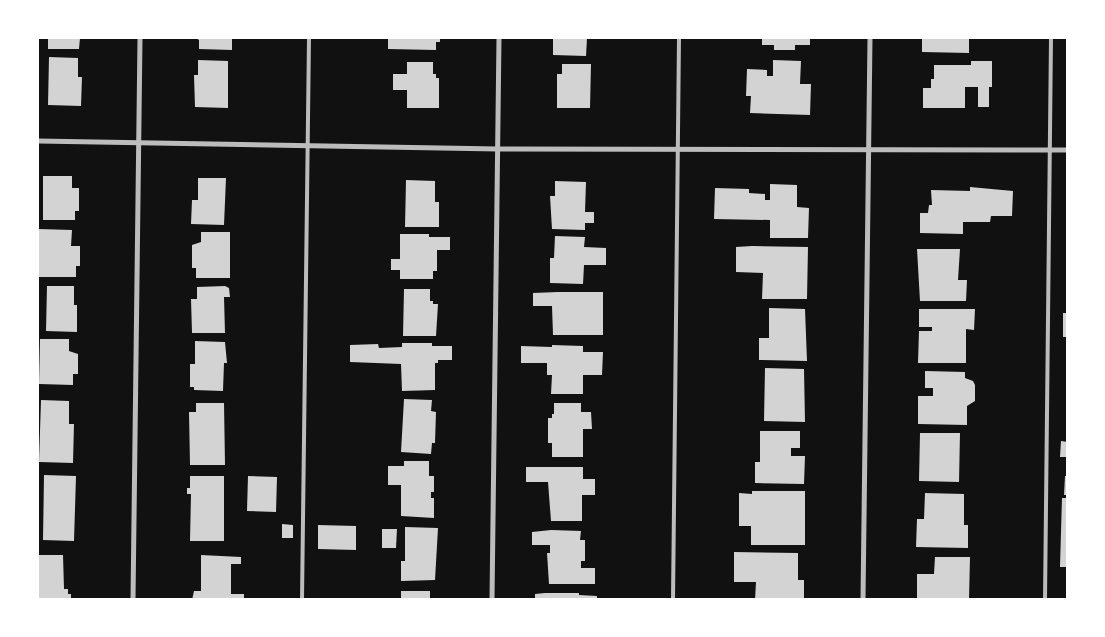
<svg xmlns="http://www.w3.org/2000/svg" width="1105" height="637" viewBox="0 0 1105 637" font-family="Poppins,sans-serif">
<rect width="100%" height="100%" fill="#111"/>
<g fill="#d3d3d3">
<path d="M48 38H80L79 49H48Z"/>
<path d="M196 38H232V50L199 49V40Z"/>
<path d="M388 38H440V42H436V50L388 49Z"/>
<path d="M553 38H587L586 56 553 55Z"/>
<path d="M762 38H810V45H795V50H774V45H762Z"/>
<path d="M922 38H969V53L922 52Z"/>
<path d="M49 57 78 58V77H82L81 106 48 105Z"/>
<path d="M198 60 228 61V108L195 107 194 75H198Z"/>
<path d="M773 60 801 61 800 84H811L810 115 750 113 751 96H746L747 69 767 70V76H773Z"/>
<path d="M971 61H992V87H989V107H978V87H965V108H923V88H931V79H934V65H971Z"/>
<path d="M407 62H433V74H436V78H439V108H407V90H393V74H407Z"/>
<path d="M562 64H591L590 108H557V74H562Z"/>
<path d="M43 176H72V188H79V211H75V220H43Z"/>
<path d="M198 178H226L224 225 191 224 192 200H198Z"/>
<path d="M406 180 435 181V202H439V227H405Z"/>
<path d="M555 181 586 182 585 212H594V223H585V230L552 229 550 196H555Z"/>
<path d="M770 184 797 185V207L809 208 808 238H770V220L714 219 715 188 749 189V193L765 194V200H770Z"/>
<path d="M970 187 1013 191 1012 216H991L990 222H963V234L920 233V213H928L929 205H932L931 190 970 191Z"/>
<path d="M38 229 72 230 71 246H80V266H76V277H38Z"/>
<path d="M201 232H230V278H196V268H192V245L201 242Z"/>
<path d="M400 234H429V237H450V250H437V271H433V279H400V270H391V259H400Z"/>
<path d="M555 236 585 237 584 247 606 248V265H584L583 284 550 283V258H554Z"/>
<path d="M752 246 808 247 807 299H762L763 273 736 272V247Z"/>
<path d="M917 249H960L958 280H967L966 301H920Z"/>
<path d="M47 286H74V305H77V332L46 331Z"/>
<path d="M225 286 229 288 230 297H224L225 333H192L191 299H197V287Z"/>
<path d="M404 289H430V301H433V304H438L436 336H403Z"/>
<path d="M558 292H603V335H553L552 306H533V293Z"/>
<path d="M769 308 805 309 807 361 759 360V338H769Z"/>
<path d="M919 309H975L974 330 966 329V363H918L919 331H932V327H919Z"/>
<rect x="1063" y="313" width="5" height="24"/>
<path d="M40 339H69V351L78 354V374H73V385L39 384Z"/>
<path d="M195 341 225 342 227 363H224L223 391 194 390V387H190V364H195Z"/>
<path d="M402 343H432V346H452V360H438V363H435V390L402 391 401 364 350 362V345L378 344 379 348 402 347Z"/>
<path d="M552 345 583 346V352H603L602 375H583V394H551L552 375H547V363H521V346L552 347Z"/>
<path d="M765 368 804 369 805 422 764 421Z"/>
<path d="M925 371 965 372V378L973 381 975 385V401L967 406V425L918 424V396H933V388H925Z"/>
<path d="M404 399 432 400 431 411 436 412 435 443H432L431 454 401 452Z"/>
<path d="M41 400 69 401V424H74L73 463 39 462Z"/>
<path d="M196 403H224L225 465H190L189 412H196Z"/>
<path d="M554 403H581V412H591L592 429H583V457H552V443H548V418H552V414H554Z"/>
<path d="M760 431H800V448H791V456H805L804 484 755 483V462H760Z"/>
<path d="M920 433H960L959 482 919 481Z"/>
<path d="M1061 441 1068 442V457H1060Z"/>
<path d="M404 461H429V476H434V492H431V498H434V518L401 516V485H388V466H404Z"/>
<path d="M526 467H583V479H595V495H582V521H551L548 482H526Z"/>
<path d="M44 475 76 476 74 541 43 540Z"/>
<path d="M190 476H224V541H190L191 494H187V488H190Z"/>
<path d="M248 476 277 477 276 512 247 511Z"/>
<path d="M1065 476H1068V495H1064Z"/>
<path d="M752 491H805V545H751V526H739V493L752 494Z"/>
<path d="M925 493 964 494V525H968V548L916 547 917 519H924Z"/>
<path d="M1062 498H1068V567H1060Z"/>
<path d="M282 524 293 525V538H282Z"/>
<path d="M318 525 356 526V550L318 549Z"/>
<path d="M405 527 438 528 435 580 401 581V561H405Z"/>
<path d="M382 529H397L396 548H382Z"/>
<path d="M551 530 581 531 580 540H585V561H581V568H595V584H549L547 553H550V545H532V532Z"/>
<path d="M734 552 798 553V580H804V600H755L756 582H734Z"/>
<path d="M38 555H63L64 589H68V594H71V600H38Z"/>
<path d="M201 555 241 557V564H231V594H244V600H192L194 591H201Z"/>
<path d="M935 557H970L969 600H917V574H934Z"/>
<rect x="401" y="591" width="29" height="9"/>
<path d="M545 593H579V595L597 596V600H535V594Z"/>
</g>
<g fill="none" stroke-linecap="round" stroke-linejoin="round">
<g stroke="#bcbcbc" stroke-width="4">
<path d="M302 600 309 38"/>
<path d="M673 600 679 38"/>
<path d="M1045 600 1051 38"/>
</g>
<g stroke="#bcbcbc" stroke-width="5">
<path d="M38 141 498 149 1068 150"/>
<path d="M133 600 140 38"/>
<path d="M492 600 499 38"/>
<path d="M863 600 870 38"/>
</g>
</g>
<rect width="1105" height="637" fill="none" stroke="#ffffff" stroke-width="78"/>
</svg>
